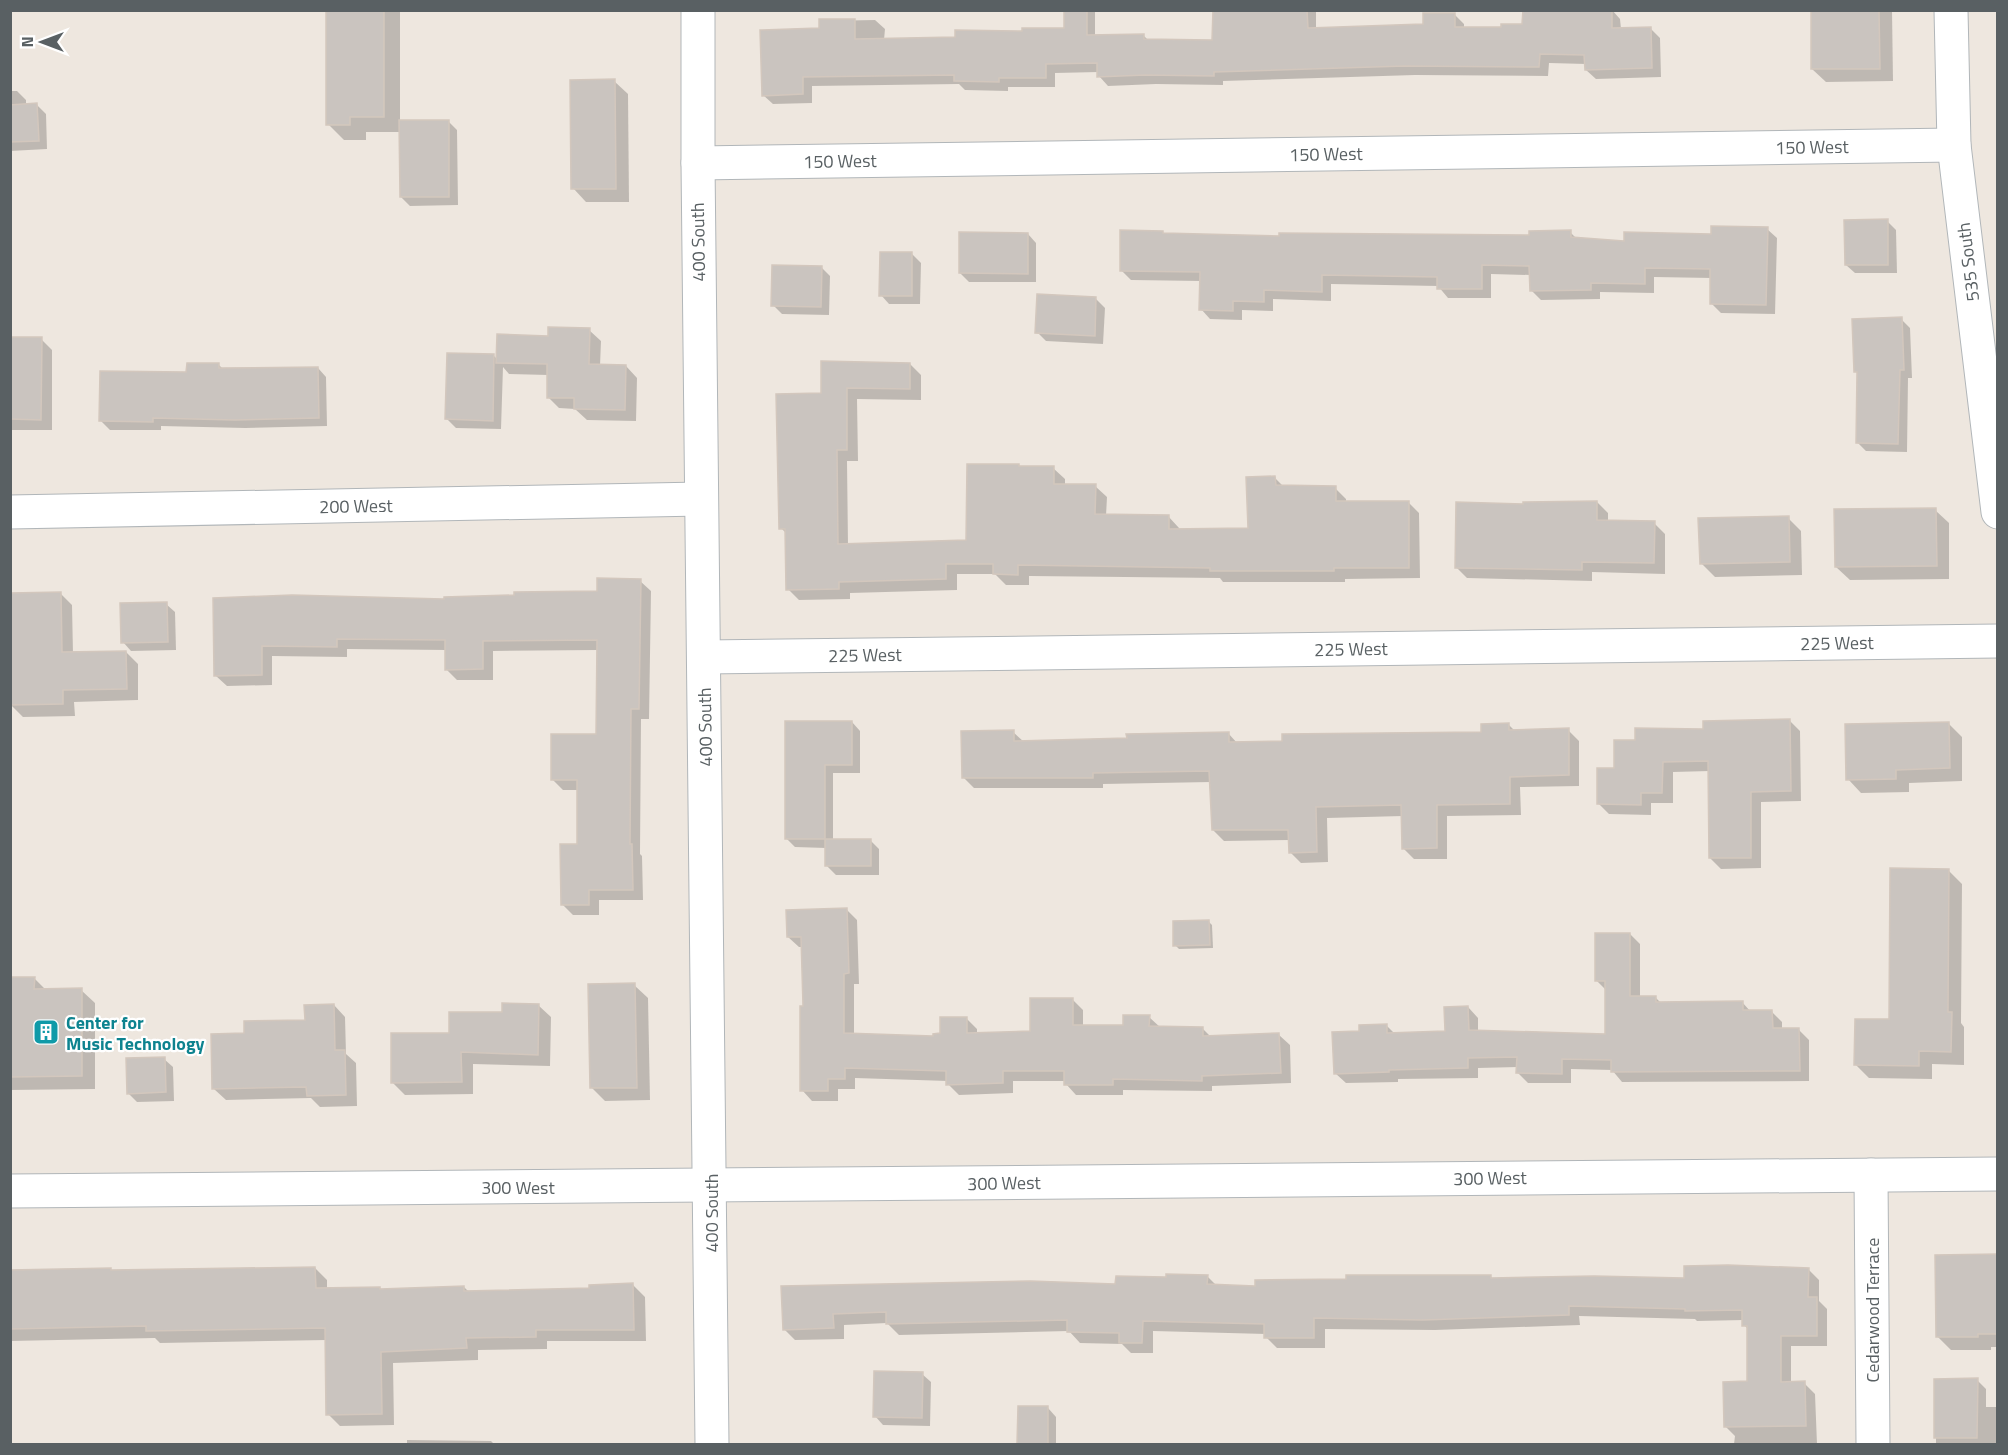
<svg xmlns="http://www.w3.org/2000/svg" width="2008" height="1455" viewBox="0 0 2008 1455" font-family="'Titillium Web',sans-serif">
<rect width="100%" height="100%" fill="#eee7df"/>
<g fill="#0003">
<path d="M328 10H400V122L448 121 457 130 458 205 410 206 401 197V132H366V140H344L328 124Z"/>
<path d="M1065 10H1095V36H1144L1148 40 1214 42V10H1316V29L1424 26 1455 15 1464 24V29H1503L1524 26V10H1612L1620 19 1621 29 1650 28 1660 38 1661 77 1596 79 1586 70V64L1549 63 1548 76 1415 75 1223 81V85L1156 84 1108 86 1099 76V72L1055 73V87H1008V91L965 90 959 84 812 86V103L773 104 763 95 820 30V21L875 20 885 29 884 40 956 39 1065 29Z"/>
<path d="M1812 10H1892L1893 81 1826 82 1812 69Z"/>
<path d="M614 81 628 94 629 202H586L573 188Z"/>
<path d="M10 91H17L26 100V105H37L46 114 47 149 10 151Z"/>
<path d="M1887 221 1896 230 1897 273H1855L1846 265Z"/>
<path d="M1767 229 1777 238 1775 314 1721 313 1711 303 1712 278 1654 277V293L1600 292V299L1541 300 1531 290V275L1491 274V298H1448L1438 286 1331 284V301L1273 299V311L1242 310V320L1210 319 1201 309V281L1131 280 1121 270 1162 232 1165 235 1280 238 1530 236 1570 232 1577 239 1625 242Z"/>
<path d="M1028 234 1036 243V282H969L960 273Z"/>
<path d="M912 254 921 263 920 304H889L881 295Z"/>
<path d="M821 267 830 276 829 315 782 314 773 305Z"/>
<path d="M1096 299 1105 308 1103 344 1046 341 1037 332Z"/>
<path d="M1901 319 1910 328 1912 378H1908L1907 452 1866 451 1857 442 1859 374 1856 371Z"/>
<path d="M589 330 601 341 600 366H626L637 378 636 421 587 420 575 409 559 408 548 397V375L509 374 503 367 501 429 456 428 447 419 494 356 498 360 549 337Z"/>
<path d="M10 339H41L52 350V430H10Z"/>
<path d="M910 364 921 375V400L857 399 858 461H847L848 545 968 541 1053 468 1065 479V485L1095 486 1107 497 1106 516H1168L1179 528V531L1249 530 1275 478 1284 487 1335 488 1346 499V503L1408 502 1419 513 1420 578 1345 579V582H1223L1220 578 1029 576V585H1006L995 574H957V590L850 593V599L799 600 788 589 787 534 781 528 822 395Z"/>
<path d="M219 365 224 370 318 368 326 377 327 426 245 428 161 426V430H110L101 421 188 374Z"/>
<path d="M1597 502 1608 513V522L1654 523 1665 534V574L1592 572V581L1467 578 1456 567 1525 505Z"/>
<path d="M1935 510 1949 523V579L1850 580 1836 567Z"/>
<path d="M1788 518 1801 531 1802 575 1715 577 1701 563Z"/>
<path d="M640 581 651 591 649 719H641L640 854 642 856 643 900H599V915H573L562 904 578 846 579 790H563L552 779 597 736 598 650 493 651V680H457L447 670 446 650 347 649V657L272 656V685L227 686 216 676 214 599 445 601 599 592Z"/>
<path d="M60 593 72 605 73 654 126 652 138 664V700L74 702 75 716 23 717 11 705Z"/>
<path d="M166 604 175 612 176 650 131 651 123 642Z"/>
<path d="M1789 720 1800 731 1801 801 1761 802V868L1721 869 1710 858V771L1673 772V803H1651V815L1609 814 1598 803 1616 770 1637 742 1704 730Z"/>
<path d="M787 722H852L860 731V773H833V840H870L879 849V875H836L827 866 826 848 795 847 786 838Z"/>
<path d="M1948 723 1962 737V781L1909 783V792L1861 793 1848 779Z"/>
<path d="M1509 725 1515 731 1568 730 1579 741V786L1520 787 1521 815 1447 816V859H1414L1403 848V816L1327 818 1328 862 1301 863 1290 852V840L1224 841 1213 830 1211 782 1103 784V788H974L963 777 1013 732 1024 742 1128 740 1228 733 1238 744 1483 733Z"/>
<path d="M1948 870 1962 884 1961 1023 1964 1027V1065L1932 1064V1079L1869 1078 1856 1065 1890 1021Z"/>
<path d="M847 910 857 920 859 984H854V1035L935 1037 966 1018 977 1029V1034L1032 1032 1072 999 1083 1010V1027H1125L1149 1017 1161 1028 1203 1029 1211 1037 1279 1035 1290 1045 1291 1083 1212 1086V1091L1123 1090V1095H1076L1066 1084V1081H1013V1093L959 1095 948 1084V1081L855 1078V1089H838V1101H812L802 1090 804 1007 803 947H799L788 937Z"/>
<path d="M1208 921 1212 925 1213 948 1179 949 1175 945Z"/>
<path d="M1630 934 1640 944V997H1655L1661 1003 1742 1002 1751 1012 1771 1011 1782 1022V1029H1798L1809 1040V1081L1622 1082 1612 1070 1571 1069V1083H1528L1518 1073V1067L1478 1068V1078L1398 1079V1082L1346 1083 1335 1073 1360 1033 1387 1026 1395 1034 1446 1032 1468 1007 1478 1018V1032L1606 1035V990L1596 980Z"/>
<path d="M10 978H34L46 990H81L95 1003V1089L10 1090Z"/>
<path d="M634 985 648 998 650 1100 605 1101 592 1088Z"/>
<path d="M334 1005 345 1017 346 1054 356 1063 357 1106 320 1107 311 1098 226 1100 214 1089 246 1035 306 1022Z"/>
<path d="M538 1005 551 1017 550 1066 473 1064V1094L405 1095 393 1083 450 1034 503 1014Z"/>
<path d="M164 1059 173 1067 174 1101 137 1102 128 1093Z"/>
<path d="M1998 1256V1347H1991V1350H1951L1937 1336Z"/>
<path d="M315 1268 327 1280V1290H381L464 1287 469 1292 591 1290 633 1285 645 1297 646 1341H547V1349L478 1350V1360L393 1363 394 1425 340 1426 328 1414 327 1340 160 1343 155 1338 10 1341V1272Z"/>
<path d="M1808 1269 1819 1280V1301L1827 1309V1346H1791V1383H1804L1815 1394 1817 1444H1734L1735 1436 1725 1426 1749 1383V1330L1744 1325V1320L1697 1321 1695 1319 1579 1316 1580 1325 1435 1330 1325 1329V1348H1277L1266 1337V1334L1153 1331V1353H1131L1122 1344 1080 1343 1069 1331 899 1335 887 1323 844 1325V1339L795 1340 784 1329 783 1288 1117 1286 1167 1278 1207 1276 1217 1286 1257 1287 1490 1276 1493 1279 1686 1280Z"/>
<path d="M922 1374 931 1382 930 1426 883 1425 875 1416Z"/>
<path d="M1977 1380 1986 1389V1407H1998V1444H1936V1381Z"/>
<path d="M1019 1408H1048L1056 1417V1444H1019Z"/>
<path d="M407 1440 491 1441 494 1444H407Z"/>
</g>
<g fill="#cac4bf" stroke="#d3c7bd" stroke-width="1.5">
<path d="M326 10H384V117H350V125H326Z"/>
<path d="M1064 10H1087V35L1144 34V39L1212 40 1213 10H1307L1308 28 1423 24V13H1455V27H1501V24H1522L1523 10H1612V28L1651 27 1652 68 1585 70 1584 55 1540 54 1539 67 1405 66 1214 72V76L1145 75 1097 77V63L1046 64V78H999V82L954 81V75L803 77V94L762 96 760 30 819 28V19H855V39L955 37V30L1022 31V28H1064Z"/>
<path d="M1811 10H1879L1880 69H1811Z"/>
<path d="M615 79 616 189H571L570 80Z"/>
<path d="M37 103 39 141 10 142V105Z"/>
<path d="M399 120H449V197H400Z"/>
<path d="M1888 219V265H1845L1844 220Z"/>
<path d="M1711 226 1768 227 1766 305 1710 304V269L1645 268V284L1591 283V290L1530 291 1529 266 1482 265V289H1437V277L1322 275V292L1264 290V302L1233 301V311L1199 310 1200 272 1120 271V230L1163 231V233L1279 236V233L1529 235V231L1571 230V237L1624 241V232L1711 234Z"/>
<path d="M959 232 1028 233V274L959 273Z"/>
<path d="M880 252H912V296H879Z"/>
<path d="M772 265 822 266 821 307 771 306Z"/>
<path d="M1037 294 1096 297 1095 336 1035 333Z"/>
<path d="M1902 317 1904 370H1900L1898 444 1856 443 1857 372H1854L1852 319Z"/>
<path d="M548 327 590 328 589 364 626 365 625 410 574 409V398H547V364L496 363 497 334 548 336Z"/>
<path d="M10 337H42L41 420 10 419Z"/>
<path d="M447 353 494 354 493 421 445 419Z"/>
<path d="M821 361 910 363V389L847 388V450H837L838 544 966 540 967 464H1019V466H1054V484H1096L1095 514 1169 515V529L1248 528 1246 477 1275 476 1276 485 1336 486V501H1409V568H1334V571H1210V568L1018 565V575L993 574V564H946V579L839 582V589L786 590 785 529H779L776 394 821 393Z"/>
<path d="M187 363H219V368L318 367 319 418 235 420 153 418V422L99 421 100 371 186 372Z"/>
<path d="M1597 501V520L1655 521 1654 563 1582 562V570L1455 568 1456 502 1523 504V502Z"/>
<path d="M1936 508 1937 566 1835 567 1834 509Z"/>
<path d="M1789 516 1790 562 1700 564 1698 518Z"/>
<path d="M597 578 641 579 639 709H631L630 844H632L633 890H589V905H561L560 844H577V780H551V734H596L597 640 483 641V669L445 670V640L337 639V647L262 646V675L214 676 213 598 292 595 444 599V597L514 595V592L597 591Z"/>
<path d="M61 592 62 652 126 651 127 689 63 690V704L10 705V593Z"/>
<path d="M167 602 168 642 121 643 120 603Z"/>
<path d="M1790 719 1791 791 1751 792V858H1709L1708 761 1663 762 1662 793H1641V805L1597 804V768H1614V740H1635V728L1703 729V721Z"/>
<path d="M785 721H852V765H825V839H871V866H825V839H785Z"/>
<path d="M1949 722 1950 768 1896 770V779L1846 780 1845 724Z"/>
<path d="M1509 723V730L1569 728V775L1510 777V804L1437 805V848L1402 849 1401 805 1316 807 1317 852 1289 853 1288 830H1212L1209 771 1093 773V778H962L961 731 1014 730V741L1127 738 1126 734 1229 732V742L1282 741V734L1481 732V724Z"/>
<path d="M1890 868 1949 869 1948 1012H1952L1951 1052 1919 1051V1066L1854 1065 1855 1019H1889Z"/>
<path d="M847 908 849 973 844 974V1033L933 1036V1034L940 1033V1017H967V1033L1030 1031V998H1073V1025H1123V1015H1150L1149 1026 1203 1027V1036L1279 1033 1281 1073 1202 1076V1081L1113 1079V1085H1064V1071H1003V1083L946 1085V1071L845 1068V1079H828V1091H800V1006H803L801 937H787L786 910Z"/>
<path d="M1209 920 1210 945 1173 946V921Z"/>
<path d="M1595 933H1630V996H1656V1002L1743 1001V1010H1772L1773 1028H1799L1800 1071 1611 1072V1060L1562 1059V1074L1516 1073 1517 1057 1468 1058V1068L1389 1070V1072L1334 1074 1332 1032 1359 1031V1025L1387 1024V1033L1445 1031 1444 1007 1468 1006 1469 1030 1605 1034V981H1595Z"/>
<path d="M10 977H35L34 989 82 988V1076L10 1077Z"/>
<path d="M635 983 637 1088H590L588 984Z"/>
<path d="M502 1003 539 1004 538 1055 461 1052 462 1082 391 1083V1033H449V1012H502Z"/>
<path d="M334 1004 335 1050H345L346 1095 307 1096 306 1087 212 1089 211 1034 244 1033V1021L305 1020 304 1005Z"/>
<path d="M165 1057 166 1092 127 1094 126 1058Z"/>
<path d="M1998 1254V1334H1978V1337H1936L1935 1255Z"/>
<path d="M1728 1265 1809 1268 1808 1297H1817V1336H1781V1382L1805 1381 1806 1426 1724 1427 1723 1382 1747 1381V1326H1742V1310L1685 1311V1309L1569 1306V1315L1423 1320 1314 1318V1338H1264V1324L1143 1321 1142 1343H1119V1333L1067 1332V1320L886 1324V1312L833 1314 834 1328 783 1330 781 1286 1030 1281 1115 1284 1116 1276 1166 1277V1274L1208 1275 1207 1284 1255 1286V1280L1346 1279V1275H1491V1278L1594 1276 1684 1278V1266Z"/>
<path d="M315 1267 316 1288 380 1287V1289L464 1286V1291L589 1288V1285L633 1283 634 1330H536V1337L466 1338 467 1348 381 1352 382 1414 326 1415 325 1328 146 1331V1326L10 1329V1270L111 1268V1270Z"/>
<path d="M874 1371 923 1372 922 1418 873 1417Z"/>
<path d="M1978 1378 1977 1438H1934V1379Z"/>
<path d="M1018 1406H1048V1444H1017Z"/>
</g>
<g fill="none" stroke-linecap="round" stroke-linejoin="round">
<g stroke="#b1b6b9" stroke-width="35">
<g id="minor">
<path d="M698 10V163L712 1444"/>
<path d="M1951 10 1954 145 1998 512"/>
<path d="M698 163 1954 145"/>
<path d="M10 512 701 499"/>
<path d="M705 657 1998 641"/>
<path d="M1871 1175 1873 1444"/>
<path d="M10 1191 1998 1174"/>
</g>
</g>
<use href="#minor" stroke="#fff" stroke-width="33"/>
</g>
<defs>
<g id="building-square" transform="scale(1.35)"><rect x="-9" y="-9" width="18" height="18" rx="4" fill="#0f9aa8" stroke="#fff"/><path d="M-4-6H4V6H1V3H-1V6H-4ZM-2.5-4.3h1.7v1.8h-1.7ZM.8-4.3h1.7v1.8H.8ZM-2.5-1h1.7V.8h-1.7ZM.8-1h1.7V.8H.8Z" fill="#fff"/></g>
</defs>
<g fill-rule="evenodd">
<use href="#building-square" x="46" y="1032"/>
</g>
<g text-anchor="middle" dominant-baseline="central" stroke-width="4.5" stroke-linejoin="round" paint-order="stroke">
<g font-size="18" fill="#596063" stroke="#fff">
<text transform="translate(1812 147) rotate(-1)">150 West</text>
<text transform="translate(1326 154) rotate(-1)">150 West</text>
<text transform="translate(840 161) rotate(-1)">150 West</text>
<text transform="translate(698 242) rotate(-91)">400 South</text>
<text transform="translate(1968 262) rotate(-97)">535 South</text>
<text transform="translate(356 506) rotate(-1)">200 West</text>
<text transform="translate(1837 643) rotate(-1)">225 West</text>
<text transform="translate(1351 649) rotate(-1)">225 West</text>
<text transform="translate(865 655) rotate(-1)">225 West</text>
<text transform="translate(705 727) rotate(-91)">400 South</text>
<text transform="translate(1490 1178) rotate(-1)">300 West</text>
<text transform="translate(1004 1183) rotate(-1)">300 West</text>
<text x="518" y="1187">300 West</text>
<text transform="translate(711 1213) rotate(-90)">400 South</text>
<text transform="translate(1872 1310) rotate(-90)">Cedarwood Terrace</text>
</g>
<g font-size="18" font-weight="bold" fill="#0d838f" stroke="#fff" text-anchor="start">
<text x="66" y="1022">Center for<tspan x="66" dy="21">Music Technology</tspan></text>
</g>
</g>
<rect width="2008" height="1455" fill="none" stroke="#596063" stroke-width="24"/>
<g transform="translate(42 42) rotate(270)" stroke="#ffffff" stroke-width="4.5" paint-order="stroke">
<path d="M0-4.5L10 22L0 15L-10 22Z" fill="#596063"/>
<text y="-9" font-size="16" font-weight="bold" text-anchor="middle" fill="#596063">N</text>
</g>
</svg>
